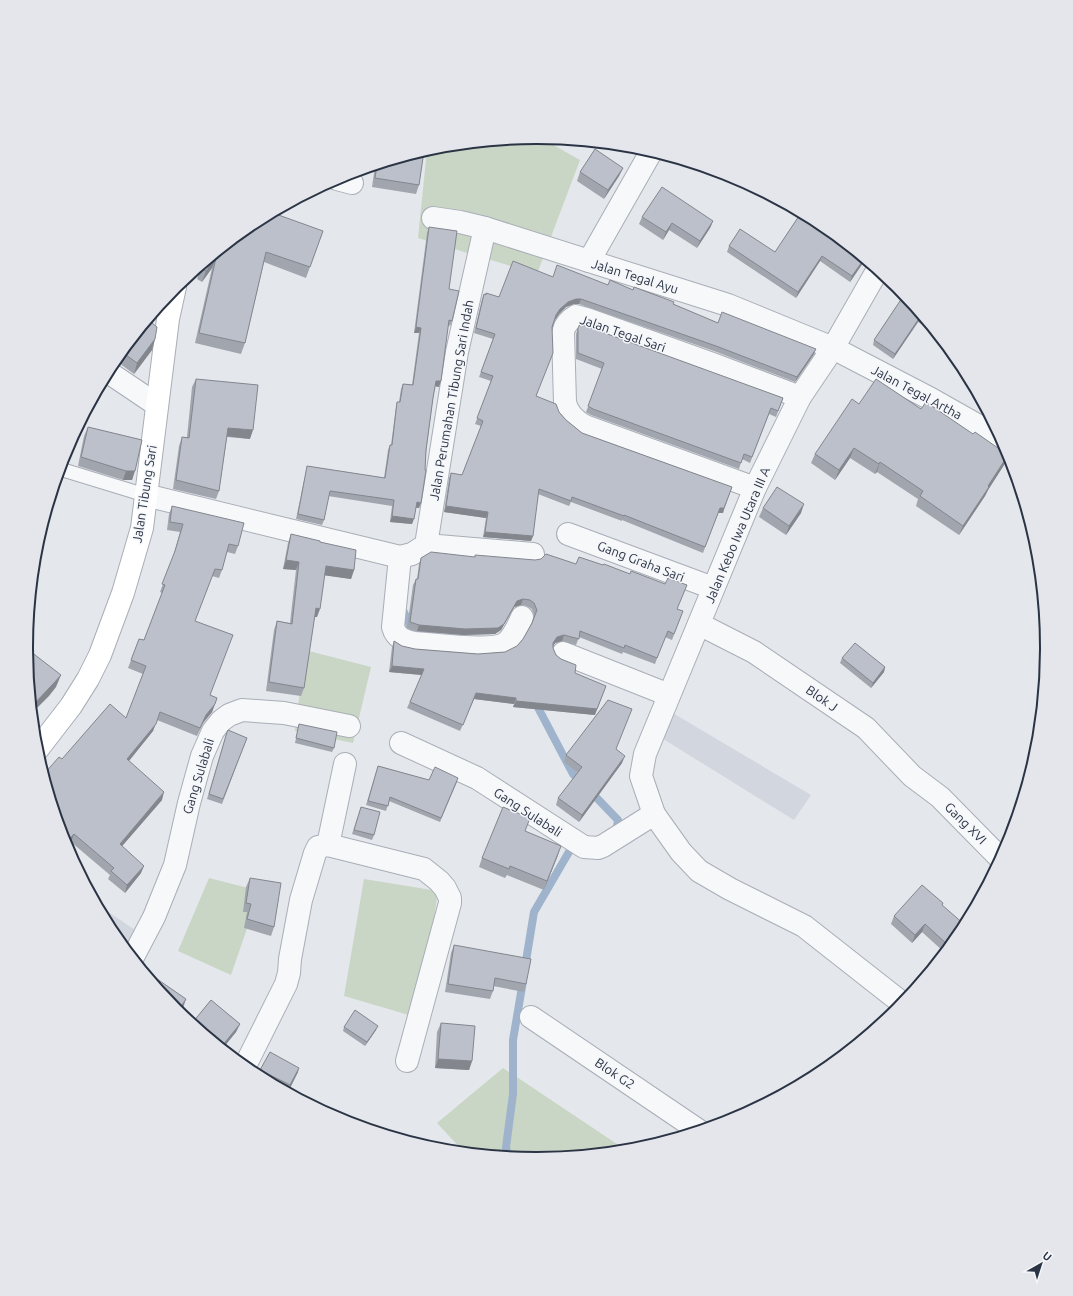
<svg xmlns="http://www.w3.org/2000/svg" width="1073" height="1296" viewBox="0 0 1073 1296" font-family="Ubuntu,sans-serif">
<rect width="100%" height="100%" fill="#e4e7ec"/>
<g fill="#d2d6de">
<path d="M666 709 811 795 794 820 660 737Z"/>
<path d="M98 905 141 934 131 955 112 931Z"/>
</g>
<g fill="#c9d6c5">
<path d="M537 138H541L580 160 537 274 418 238 427 150 437 147Z"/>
<path d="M305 650 371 667 353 743 295 731Z"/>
<path d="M209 878 260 891 231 975 178 951Z"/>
<path d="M364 879 438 891 419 1018 344 996Z"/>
<path d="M503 1068 626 1150 536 1158 463 1151 437 1123Z"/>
</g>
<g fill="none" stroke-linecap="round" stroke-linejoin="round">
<g stroke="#9fb4cc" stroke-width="8">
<path d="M402 606V608L412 630 434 635"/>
<path d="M534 700 573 774 582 783"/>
<path d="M590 791 618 820 616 833"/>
<path d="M525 967 534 912 573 845H576"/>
<path d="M508 1156 506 1147 513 1094V1040L523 981"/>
</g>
<g stroke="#a9aeb7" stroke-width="15">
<path id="lane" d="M60 469 145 495"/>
</g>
<g stroke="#a9aeb7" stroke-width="24">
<g id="street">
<path d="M337 179 352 183"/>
<path d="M433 218 460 222 485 228 728 305 833 348 931 399 1000 438"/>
<path d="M589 261 651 152"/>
<path d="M877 271 833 348 800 397 755 488 645 754 641 776 654 814 681 852 699 871 730 889 804 926 902 1003"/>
<path d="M108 372 157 405"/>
<path d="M755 488 585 426C575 420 568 414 565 403L563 332C565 324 569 320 576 316L587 319 710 363 800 397"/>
<path d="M145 495 400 557 412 554 426 545 457 352 485 228"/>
<path d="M568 534 713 588"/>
<path d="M426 545 533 554"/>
<path d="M400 557 393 627C396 638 404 641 415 643 434 644 491 653 506 643 514 636 518 626 522 617"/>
<path d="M699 624 754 652 866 728 912 776 940 797 1000 858"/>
<path d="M563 653 669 695"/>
<path d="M401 743 477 778 584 847 598 848 603 846 654 814"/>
<path d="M328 845 345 764"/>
<path d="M133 957 154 917 175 865 189 803 202 756 213 731 221 721 229 715 242 710 284 713 349 726"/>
<path d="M531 1017 698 1130"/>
<path d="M245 1066 286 984 289 973 290 959 301 900 315 853 318 847 328 845 424 869 439 881 445 888 450 898V903L407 1061"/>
</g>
</g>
<g stroke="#a9aeb7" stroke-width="24">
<path id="secondary" d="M37 750 71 706 88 679 100 655 123 593 142 528 168 319 175 287"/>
</g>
<use href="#lane" stroke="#f7f8fa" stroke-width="13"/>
<use href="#street" stroke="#f7f8fa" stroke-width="22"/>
<use href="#secondary" stroke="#fff" stroke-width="22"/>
</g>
<g fill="#a1a5ae">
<path d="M424 151 419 185 416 194 372 187 375 166Z"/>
<path d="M623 168 619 176 604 199 577 181 580 172Z"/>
<path d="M801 213 865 260 850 282 820 261 796 298 727 252 729 246 775 252Z"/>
<path d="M642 217 713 221 710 228 697 248 669 230 663 240 639 224Z"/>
<path d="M253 223 323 231 306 278 264 262 245 343 241 354 195 343 212 268 202 282 197 279 202 266Z"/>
<path d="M429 227 449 289 452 321 450 326 448 325 439 387 435 386 433 398 419 508H416L412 524 390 522 392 506 328 496 324 520 322 525 296 519 306 471 307 466 384 478 388 450 390 445H391L396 407 397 402H399L401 389 403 384 412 385 419 333H414L427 233Z"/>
<path d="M553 277 608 285 633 290 673 304 718 323 814 354 795 382 714 351 579 304H574L566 307 559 314 555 320 536 396 559 412 566 420 582 433 732 487 723 513H718L703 553 622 520V521L571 502 569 506 538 494 533 536 531 541 483 537 486 518 444 512 449 478 451 473 462 475 481 426 475 424 491 381 479 377 493 339 474 333 482 299 484 294 499 297Z"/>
<path d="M904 295 936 333 918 322 893 359 873 345 874 340Z"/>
<path d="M148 320 155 339 152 350 134 374 115 360Z"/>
<path d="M578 328 783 398 776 417 769 414 750 463 742 459 739 469 591 415 586 412 602 369 576 359V334Z"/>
<path d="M196 379 250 439 227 437 219 491 216 499 173 489 179 446 182 437H187L192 387Z"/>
<path d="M859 404 921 409 973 434 1008 455 1004 465 988 490 985 496 959 535 916 506 918 499 877 472 875 474 850 458 835 480 811 463 815 454Z"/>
<path d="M88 427 142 440 132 480H123L78 466 84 436Z"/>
<path d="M172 506 238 546 235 554 227 552 222 570 219 578 212 576 195 621 210 695 217 698 212 712 203 723 197 736 157 720 153 731 129 761 162 800 122 846 141 873 125 893 108 879 110 875 71 842 67 847 65 843 44 774 62 759 126 718 143 674 128 668 139 639 144 640 162 593 160 592 173 557 180 532 167 530 169 514Z"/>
<path d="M763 508 801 513 786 535 759 517Z"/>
<path d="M291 534 320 542 354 570 351 579 324 575 317 617H314L304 688 301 696 266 691 274 630 277 621 290 623 296 570 283 569 288 543Z"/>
<path d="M475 555 677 609 683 611 672 640 665 637 655 664 623 652 622 654 579 637 576 645 562 641 555 643 553 646V648L556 655 575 673 595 715 513 707 514 704 474 699 460 731 407 708 422 675 389 672 392 647 394 641 402 646 415 649 478 654 505 652 517 646 523 639 532 624 534 616 532 609 527 606 521 605 514 607 501 630 495 634 463 635 417 631 407 628 413 585 416 579H417L419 564 421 558 475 557Z"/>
<path d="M842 658 885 667 884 672 871 688 840 663Z"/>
<path d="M299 724 334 748 332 752 295 743 298 728Z"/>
<path d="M227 732 247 738 222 804 207 799Z"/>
<path d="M616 749 622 763 579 822 556 805 558 798 578 773 564 762 566 755Z"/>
<path d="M378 766 429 780 457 782 440 822 389 801 386 811 366 805Z"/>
<path d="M361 807 374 835 372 840 352 834Z"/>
<path d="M525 831 558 855 544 890 507 875 505 878 479 867 482 858Z"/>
<path d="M250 878 274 927 271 936 244 928 247 912H243L246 887Z"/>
<path d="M942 905 961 932 944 952 922 932 912 943 891 924 894 916Z"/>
<path d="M454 945 526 984 524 992 493 986V991L490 999 445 992 451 953Z"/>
<path d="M211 1000 240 1024 236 1032 223 1048 193 1023Z"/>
<path d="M441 1023 472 1061 469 1070 435 1068 437 1032Z"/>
<path d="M344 1027 376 1030 365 1046 343 1031Z"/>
<path d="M260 1070 298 1072 289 1090 259 1074Z"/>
</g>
<g fill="#83868d">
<path d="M623 168 619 176 604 199 608 190Z"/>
<path d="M713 221 710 228 697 248 700 241Z"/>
<path d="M672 223 669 230 663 240 666 232Z"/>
<path d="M822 256 820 261 796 298 798 292Z"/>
<path d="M216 258 212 268 202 282 206 271Z"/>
<path d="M864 259 865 260 850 282 852 276Z"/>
<path d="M576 299H581L579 304H574L566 307 559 314 554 321 556 315 560 309 568 302Z"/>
<path d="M920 317 918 322 893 359 895 354Z"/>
<path d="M416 327 421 328 419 333H414Z"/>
<path d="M155 339 152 350 134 374 137 363Z"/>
<path d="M816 349 814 354 795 382 797 377Z"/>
<path d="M436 381H441L439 387 434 386Z"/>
<path d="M228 428 253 430 250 439 225 436Z"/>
<path d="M854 448 850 458 835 480 839 470Z"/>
<path d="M1008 455 1004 465 988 490 985 496 959 535 963 526 988 486Z"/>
<path d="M880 462 877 472 875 474 879 464Z"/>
<path d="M126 471H135L132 480H123Z"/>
<path d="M417 502 421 503 419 508 415 507Z"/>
<path d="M804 504 801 513 786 535 789 526Z"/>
<path d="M446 506 488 512 486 518 444 512Z"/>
<path d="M720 508H724L723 513H718L703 553Z"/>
<path d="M392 516 414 519 412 524 390 522Z"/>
<path d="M485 532 533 536 531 541 483 537Z"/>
<path d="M286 560 299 562 296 570 283 569Z"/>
<path d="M326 566 354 570 351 579 322 575Z"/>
<path d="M523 599 521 605 514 607 501 630 495 634 463 635 417 631 419 625 517 601Z"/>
<path d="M316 608 320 609 317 617H313Z"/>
<path d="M564 635 562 641 555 643 551 649 553 643 557 637Z"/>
<path d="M392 666 424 669 422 675 389 672Z"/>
<path d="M885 667 884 672 871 688 873 683Z"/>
<path d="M61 675 56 687 49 696 32 713V706Z"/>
<path d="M606 686 595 715 513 707 516 701Z"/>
<path d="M476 693 516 698 514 704 474 699 460 731Z"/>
<path d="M215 704 212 712 203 723 197 736 206 715Z"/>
<path d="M160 712 153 731 124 767 127 759Z"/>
<path d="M625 756 622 763 579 822 582 815Z"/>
<path d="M164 792 162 800 117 852 120 844Z"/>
<path d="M74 834 71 842 67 847 66 845V843Z"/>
<path d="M561 846 558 855 544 890 547 881Z"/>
<path d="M144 866 141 873 125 893 127 885Z"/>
<path d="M925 924 922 932 912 943 915 935Z"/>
<path d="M186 999 183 1008 180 1012 178 1011Z"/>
<path d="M240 1024 236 1032 223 1048 221 1047 222 1046Z"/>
<path d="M378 1026 376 1030 365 1046 367 1042Z"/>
<path d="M438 1059 472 1061 469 1070 435 1068Z"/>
<path d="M299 1068 298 1072 289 1090 290 1085Z"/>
</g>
<g fill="#bbc0ca" stroke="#83868d">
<path d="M595 149 623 168 608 190 580 172Z"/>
<path d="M424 151 419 185 375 178 377 165Z"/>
<path d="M662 187 713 221 700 241 672 223 666 232 642 217Z"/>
<path d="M273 213 323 231 310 267 266 252 245 343 199 333 216 258 206 271 201 268 202 266 253 223Z"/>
<path d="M801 213 820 224 864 259 852 276 822 256 798 292 729 246 740 229 775 252Z"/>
<path d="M429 227 457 231 449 289 459 291 452 321 449 320 441 381H436L433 398 426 450 425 470H426L421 503 417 502 414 519 392 516 394 500 330 491 324 520 298 514 307 466 385 478 390 445H392L397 402H400L403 384 413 385 421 328 416 327Z"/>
<path d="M513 261 553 277 557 265 608 285 610 280 633 290 634 287 674 302 673 304 718 323 722 312 816 349 797 377 716 346 581 299H576L568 302 560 309 556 315 552 327 553 353 536 396 556 404 559 412 566 420 582 433 732 487 724 508H720L705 547 624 515V516L572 497 571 501 539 489 533 536 485 532 488 512 446 506 451 473 462 475 483 421 477 418 493 376 481 372 495 334 476 328 484 294 486 295V293L499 297Z"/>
<path d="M904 295 926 321 920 317 895 354 874 340Z"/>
<path d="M148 320 157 327 155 339 137 363 122 352Z"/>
<path d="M580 324 783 398 778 411 771 408 752 457 744 454 741 463 593 409 588 406 604 363 578 353V328Z"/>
<path d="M196 379 258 385 253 430 228 428 219 491 176 480 182 437 189 438Z"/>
<path d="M876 379 921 409 926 402 973 434 975 432 1008 455 988 486 989 487 963 526 920 496 923 491 880 462 879 464 854 448 839 470 815 454 852 399 859 404Z"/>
<path d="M88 427 142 440 135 471H126L81 457Z"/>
<path d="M777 487 804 504 789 526 763 508Z"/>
<path d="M172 506 244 523 238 546 229 544 222 570 215 569 195 621 233 635 210 695 217 698 215 704 206 715 200 728 160 712 156 724 127 759 164 792 120 844 144 866 127 885 111 871 114 868 74 834 66 843 64 841 44 774 59 757 62 759 110 704 126 718 146 666 131 660 139 639 144 640 165 585 162 584 175 551 183 524 170 522Z"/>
<path d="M291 534 320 541V542L356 550 354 570 326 566 320 609 316 608 304 688 269 682 277 621 292 624 299 562 286 560Z"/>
<path d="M431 552 475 557V555L535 560 541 559 546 554 576 564 579 557 603 565 604 564 630 574 631 571 665 584 668 578 687 585 677 609 683 611 674 634 668 631 657 658 625 645 624 648 580 631 579 639 564 635 557 637 553 643V648L556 655 561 659 576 665 575 673 606 686 597 709 516 701V698L476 693 463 725 410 702 424 669 392 666 394 641 402 646 415 649 478 654 505 652 517 646 523 639 532 623 537 610 534 603 530 600 523 599 517 601 504 624 498 628 465 629 419 625 410 622 416 579H418L421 558Z"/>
<path d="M855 643 885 667 873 683 842 658Z"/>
<path d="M26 648 61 675 53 684 32 706Z"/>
<path d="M608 700 632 709 616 749 625 756 582 815 558 798 582 767 566 755Z"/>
<path d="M299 724 337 732 334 748 296 738Z"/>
<path d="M228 730 247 738 223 799 209 794 227 732Z"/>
<path d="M378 766 429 780 435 767 458 778 441 818 390 797 388 806 368 801Z"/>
<path d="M361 807 380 812 374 835 354 830Z"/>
<path d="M503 807 530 818 525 831 561 846 547 881 510 866 509 869 482 858Z"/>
<path d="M250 878 281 883 274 927 247 919 251 904 246 903Z"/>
<path d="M922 885 943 903 942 905 965 925 961 932 949 946 925 924 915 935 894 916Z"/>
<path d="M454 945 531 959 526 984 495 978 493 991 448 984Z"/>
<path d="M144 970 186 999 178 1011 175 1009Z"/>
<path d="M211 1000 240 1024 222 1046 193 1022Z"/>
<path d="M355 1010 378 1026 367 1042 344 1027Z"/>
<path d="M441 1023 475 1026 472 1061 438 1059Z"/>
<path d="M270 1052 299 1068 290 1085 260 1070Z"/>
</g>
<g text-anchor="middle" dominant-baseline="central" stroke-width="3" stroke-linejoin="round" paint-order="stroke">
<g font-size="13" fill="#2b3445" stroke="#f4f6f9">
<text transform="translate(635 276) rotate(17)">Jalan Tegal Ayu</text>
<text transform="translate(623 333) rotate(19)">Jalan Tegal Sari</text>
<text transform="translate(917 392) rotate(28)">Jalan Tegal Artha</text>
<text transform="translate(451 400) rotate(-80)">Jalan Perumahan Tibung Sari Indah</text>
<text transform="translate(144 494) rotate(-81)">Jalan Tibung Sari</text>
<text transform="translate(737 535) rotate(-67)">Jalan Kebo Iwa Utara III A</text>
<text transform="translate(641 561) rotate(21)">Gang Graha Sari</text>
<text transform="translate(822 698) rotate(35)">Blok J</text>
<text transform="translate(198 776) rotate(-73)">Gang Sulabali</text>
<text transform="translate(528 812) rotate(33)">Gang Sulabali</text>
<text transform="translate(966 823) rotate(45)">Gang XVI</text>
<text transform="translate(615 1073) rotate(34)">Blok G2</text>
</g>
</g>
<path d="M0 0H1073V1296H0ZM536 144H537A503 503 0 0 1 1040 647V649A503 503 0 0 1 537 1152H536A503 503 0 0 1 33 649V647A503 503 0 0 1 536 144Z" fill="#e4e6eb" fill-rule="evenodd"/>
<path fill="none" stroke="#2b3445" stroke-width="2" d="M536 144H537A503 503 0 0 1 1040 647V649A503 503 0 0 1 537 1152H536A503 503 0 0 1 33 649V647A503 503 0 0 1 536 144Z"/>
<g transform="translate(1041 1264) rotate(39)" stroke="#f4f6f9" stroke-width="3" paint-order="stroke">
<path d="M0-3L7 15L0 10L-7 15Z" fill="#2b3445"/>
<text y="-6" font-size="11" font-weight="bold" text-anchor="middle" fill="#2b3445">U</text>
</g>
</svg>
